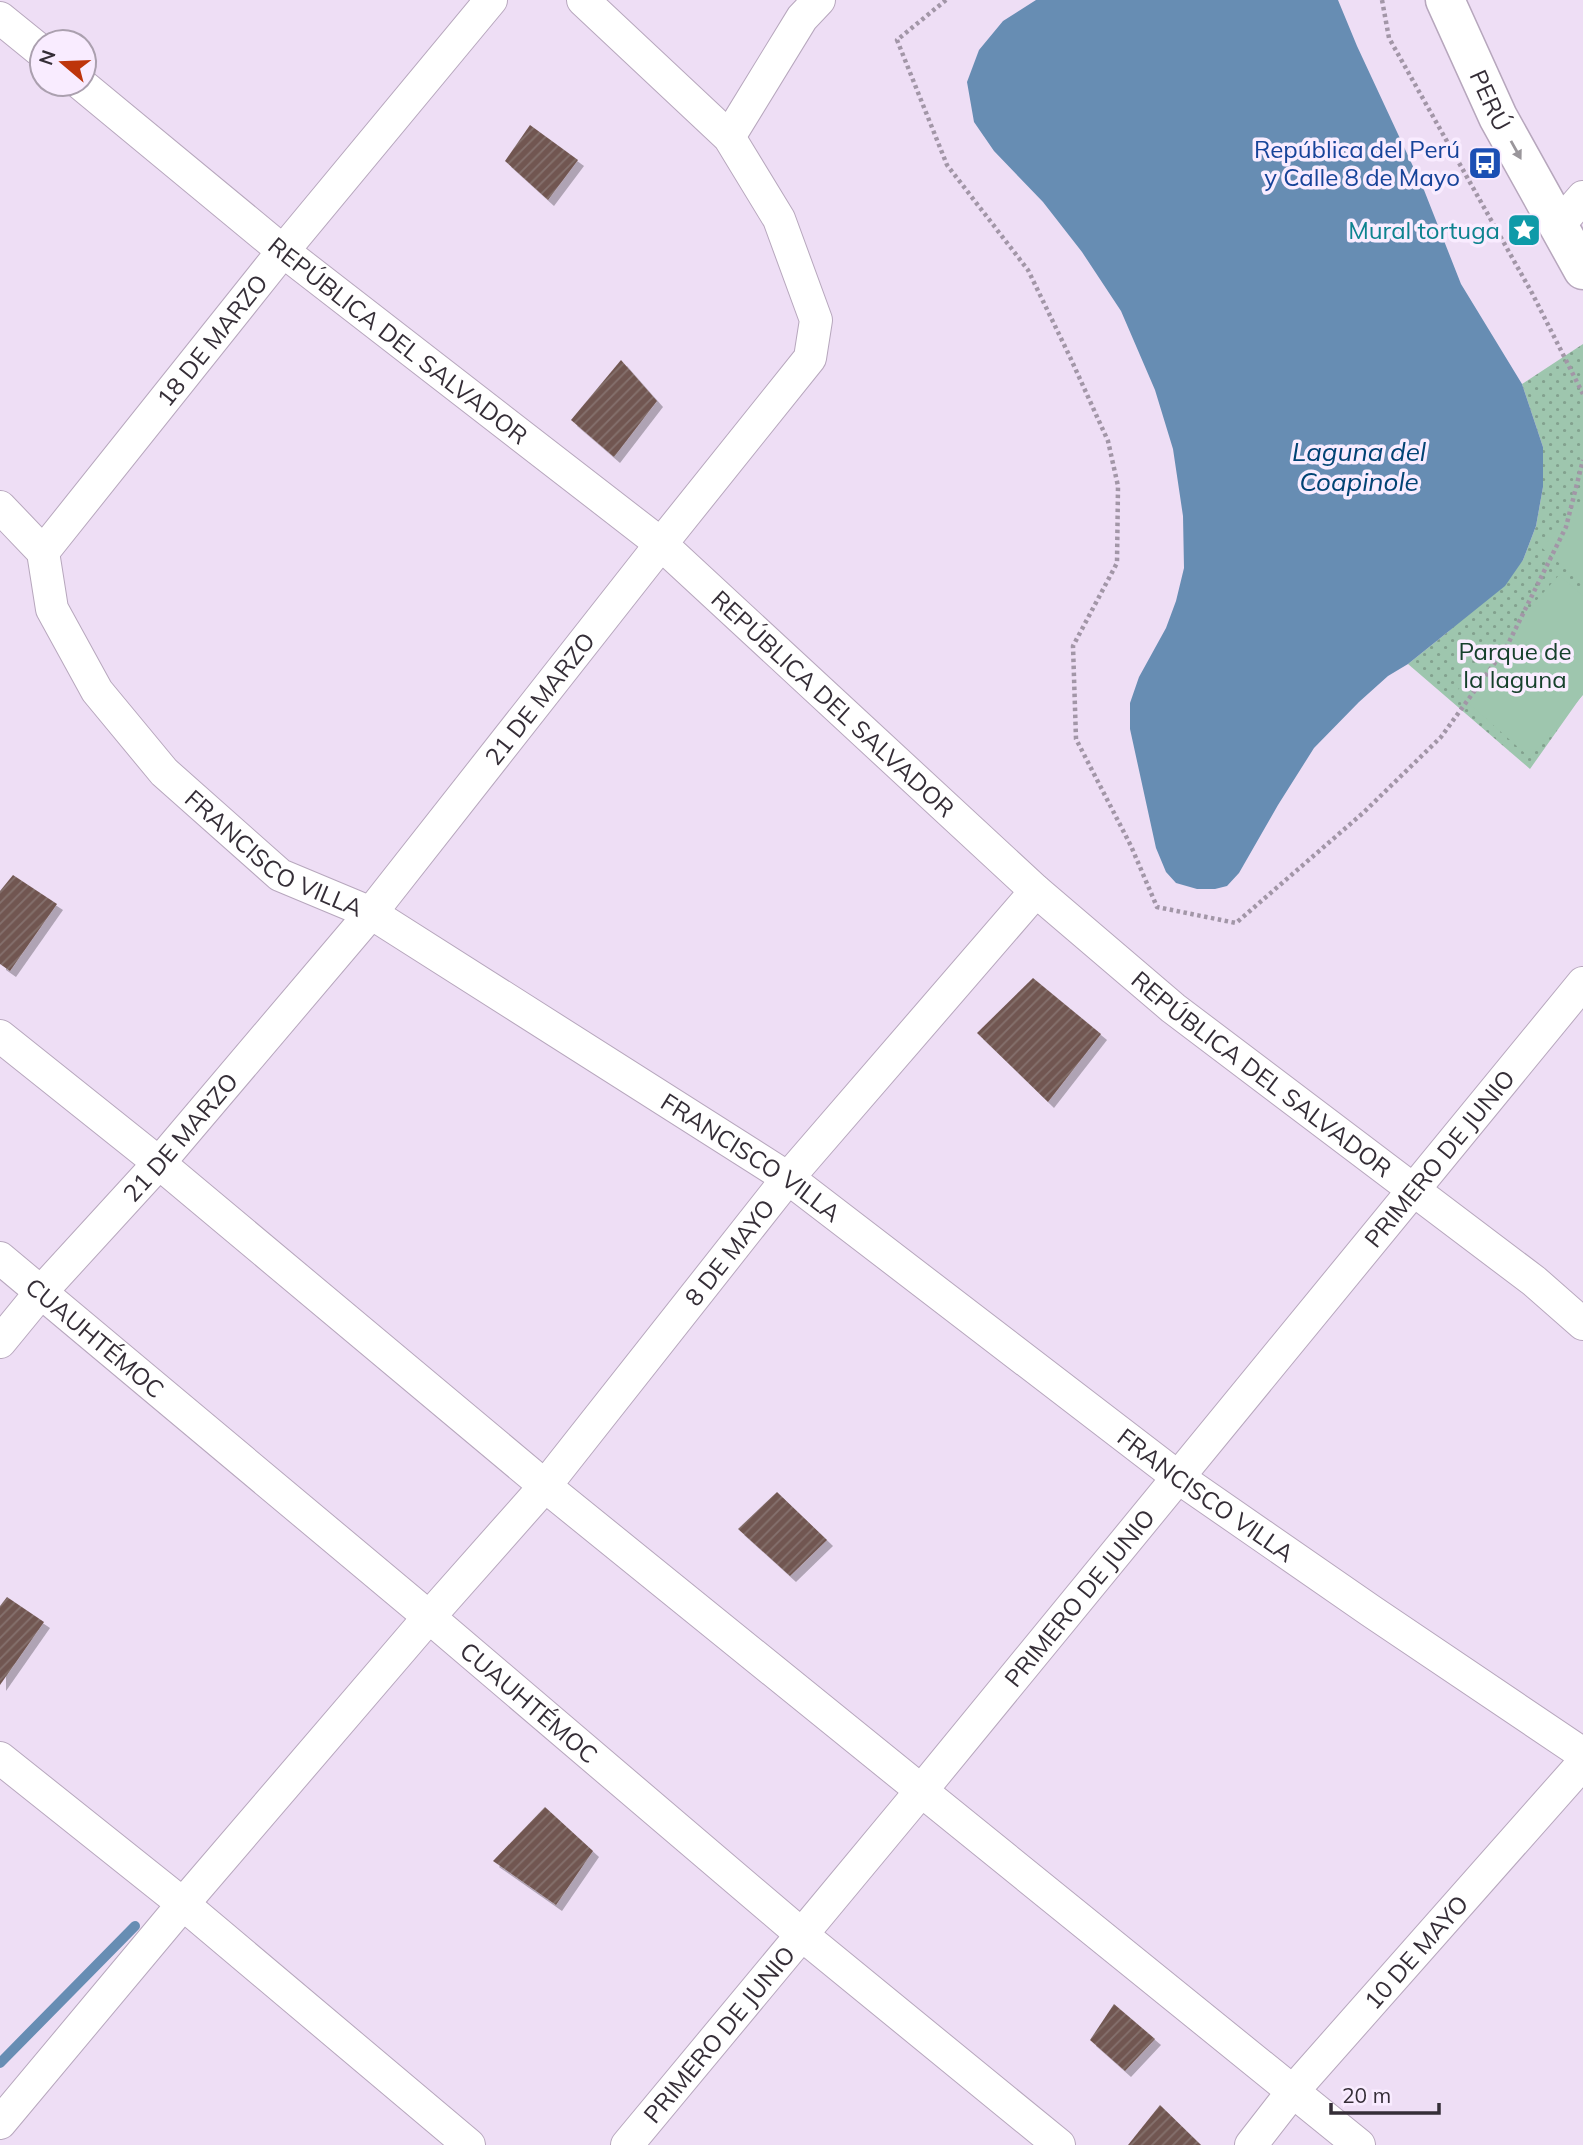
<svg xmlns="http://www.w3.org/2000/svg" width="1583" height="2145" viewBox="0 0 1583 2145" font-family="Mulish,sans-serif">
<defs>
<pattern id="grass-dots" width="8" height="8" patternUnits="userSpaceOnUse" patternTransform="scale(1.75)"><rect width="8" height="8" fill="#9ec6ae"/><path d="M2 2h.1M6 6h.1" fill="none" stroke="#82a18e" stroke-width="1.8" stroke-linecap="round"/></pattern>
<pattern id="building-hatch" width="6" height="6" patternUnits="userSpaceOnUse" patternTransform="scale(1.75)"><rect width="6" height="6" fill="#715751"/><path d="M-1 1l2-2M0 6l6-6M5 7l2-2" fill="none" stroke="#85716e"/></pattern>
<filter id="shadow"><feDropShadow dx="6" dy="6" stdDeviation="0" flood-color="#0004"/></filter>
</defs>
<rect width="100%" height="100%" fill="#eedef5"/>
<path fill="url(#grass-dots)" d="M1583 344V694L1530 769 1408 664 1449 631 1523 560 1536 526 1543 487V447L1522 384Z"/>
<g fill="#9ec6ae">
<path d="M1583 500V584L1542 548Z"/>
<path d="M1559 575 1583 596V695L1529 757 1456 692Z"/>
</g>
<path fill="#678db3" d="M1036 0H1338L1357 46 1424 190 1461 284 1522 384 1543 447V487L1536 526 1523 560 1505 586 1408 664 1388 676 1359 702 1314 748 1278 805 1239 873 1227 886 1215 889H1197L1176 883 1166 872 1156 848 1130 729V703L1139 677 1166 628 1176 601 1184 568 1183 516 1173 449 1155 390 1121 311 1082 252 1043 202 994 151 974 122 967 82 979 50 1003 21Z"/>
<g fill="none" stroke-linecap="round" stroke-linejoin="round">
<path stroke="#678db3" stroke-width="10" d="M0 2063 135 1926"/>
</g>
<g fill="url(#building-hatch)" filter="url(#shadow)">
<path d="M530 125 578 160 548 200 505 161Z"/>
<path d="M621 360 657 401 614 457 571 420Z"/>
<path d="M13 875 57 904 10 971 0 964V891Z"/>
<path d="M1033 978 1101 1034 1048 1102 977 1033Z"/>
<path d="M777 1492 827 1540 790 1576 738 1529Z"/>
<path d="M7 1597 44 1622 0 1685V1606Z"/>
<path d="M545 1807 593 1851 556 1905 493 1861Z"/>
<path d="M1114 2004 1155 2039 1125 2071 1090 2040Z"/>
<path d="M1160 2105 1201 2145H1128Z"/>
</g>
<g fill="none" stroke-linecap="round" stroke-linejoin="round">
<g stroke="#b7a7bd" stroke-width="34">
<g id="minor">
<path d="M0 18 42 52"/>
<path id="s1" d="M81 84 283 251 661 544 1036 891 1173 1008 1534 1281 1583 1324"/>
<path d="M729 137 802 18 819 0"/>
<path d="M1558 226 1583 197"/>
<path id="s2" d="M0 507 43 552 52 609 97 691 164 772 280 875 371 913 788 1178 1179 1478 1371 1611 1583 1754"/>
<path id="s3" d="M43 552 283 251 491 0"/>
<path d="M0 1036 159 1163 545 1486 1359 2145"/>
<path id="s4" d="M0 1258 429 1617 801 1934 1059 2145"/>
<path id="s5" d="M0 1342 41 1292 159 1163 371 913 661 544 810 358 816 320 779 219 729 137 583 0"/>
<path d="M0 1758 183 1904 469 2145"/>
<path id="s6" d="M0 2123 183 1904 429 1617 545 1486 788 1178 1036 891"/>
<path id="s7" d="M627 2145 921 1791 1583 983"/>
<path id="s8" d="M1251 2145 1293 2091 1583 1763"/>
</g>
</g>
<g stroke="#b7a7bd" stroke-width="41">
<g id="tertiary">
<path id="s9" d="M1445 0 1498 117 1583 270"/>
</g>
</g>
<g stroke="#a296a7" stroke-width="4.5" stroke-dasharray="3.5 3.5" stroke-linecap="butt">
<path d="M946 0 897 40 947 165 1028 270 1070 357 1108 441 1118 486 1117 563 1073 646 1076 739 1131 846 1157 907 1236 923 1363 813 1441 737 1507 646 1566 527 1583 460"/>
<path d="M1382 0 1389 38 1532 293 1583 394"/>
</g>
<use href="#minor" stroke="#fff" stroke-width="32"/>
<use href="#tertiary" stroke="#fff" stroke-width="38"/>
</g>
<defs><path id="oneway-solid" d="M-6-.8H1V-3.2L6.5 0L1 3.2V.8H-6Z" transform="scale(1.75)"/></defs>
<use fill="#9a969b" href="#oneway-solid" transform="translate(1516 150) rotate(61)"/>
<defs>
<g id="bus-square" transform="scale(1.75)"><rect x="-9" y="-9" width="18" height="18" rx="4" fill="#1a4fb4" stroke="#f9ecff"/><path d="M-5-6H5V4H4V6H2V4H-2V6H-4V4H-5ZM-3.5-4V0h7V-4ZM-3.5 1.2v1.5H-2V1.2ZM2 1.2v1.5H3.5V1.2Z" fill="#fff"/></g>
<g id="sight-square" transform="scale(1.75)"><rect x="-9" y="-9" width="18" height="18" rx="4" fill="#0f9aa8" stroke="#f9ecff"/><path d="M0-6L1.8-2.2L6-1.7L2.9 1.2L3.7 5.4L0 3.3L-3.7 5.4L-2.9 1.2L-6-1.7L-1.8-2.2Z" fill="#fff"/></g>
</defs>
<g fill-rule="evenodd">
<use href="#bus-square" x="1485" y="163"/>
<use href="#sight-square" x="1524" y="230"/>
</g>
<g text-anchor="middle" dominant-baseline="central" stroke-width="7" stroke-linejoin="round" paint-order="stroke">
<g font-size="24" fill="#352e37" stroke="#f9ecff">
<text stroke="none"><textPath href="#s9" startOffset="110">PERÚ</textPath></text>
<text stroke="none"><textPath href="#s3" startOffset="271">18 DE MARZO</textPath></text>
<text stroke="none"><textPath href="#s1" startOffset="408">REPÚBLICA DEL SALVADOR</textPath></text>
<text stroke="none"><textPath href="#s5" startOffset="840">21 DE MARZO</textPath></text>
<text stroke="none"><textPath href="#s1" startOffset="975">REPÚBLICA DEL SALVADOR</textPath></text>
<text stroke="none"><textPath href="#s2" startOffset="457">FRANCISCO VILLA</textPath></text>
<text stroke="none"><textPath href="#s1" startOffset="1542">REPÚBLICA DEL SALVADOR</textPath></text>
<text stroke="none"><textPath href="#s5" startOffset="273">21 DE MARZO</textPath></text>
<text stroke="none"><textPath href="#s2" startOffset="1024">FRANCISCO VILLA</textPath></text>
<text stroke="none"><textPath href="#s7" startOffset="1278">PRIMERO DE JUNIO</textPath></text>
<text stroke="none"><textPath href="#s6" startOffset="1136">8 DE MAYO</textPath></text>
<text stroke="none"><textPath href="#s4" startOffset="124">CUAUHTÉMOC</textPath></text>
<text stroke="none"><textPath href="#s2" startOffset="1591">FRANCISCO VILLA</textPath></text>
<text stroke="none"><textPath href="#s7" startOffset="710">PRIMERO DE JUNIO</textPath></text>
<text stroke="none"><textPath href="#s4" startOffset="691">CUAUHTÉMOC</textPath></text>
<text stroke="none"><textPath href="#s8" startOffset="254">10 DE MAYO</textPath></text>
<text stroke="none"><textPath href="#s7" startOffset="144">PRIMERO DE JUNIO</textPath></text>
</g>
<g font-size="24" fill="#164399" stroke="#f9ecff" text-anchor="end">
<text x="1460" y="149">República del Perú<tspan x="1460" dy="28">y Calle 8 de Mayo</tspan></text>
</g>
<g font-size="24" fill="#0d838f" stroke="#f9ecff" text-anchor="end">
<text x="1500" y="230">Mural tortuga</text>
</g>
<g font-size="24" fill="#16412c" stroke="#f9ecff">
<text x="1515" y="651">Parque de<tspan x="1515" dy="28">la laguna</tspan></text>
</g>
<g font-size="26" font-style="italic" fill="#014374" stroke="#f9ecff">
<text x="1359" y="451">Laguna del<tspan x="1359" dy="30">Coapinole</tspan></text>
</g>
</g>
<g transform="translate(63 63) rotate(289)"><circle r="33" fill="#f9ecff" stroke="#aba0af" stroke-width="2"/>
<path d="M0-5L12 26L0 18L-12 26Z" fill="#be350b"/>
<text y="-10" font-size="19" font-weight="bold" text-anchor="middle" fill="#352e37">N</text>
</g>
<path d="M1331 2103v10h108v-10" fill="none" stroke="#352e37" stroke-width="3.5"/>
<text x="1342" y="2103" font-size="21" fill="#352e37" stroke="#f9ecff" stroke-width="5" paint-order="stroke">20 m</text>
</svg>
